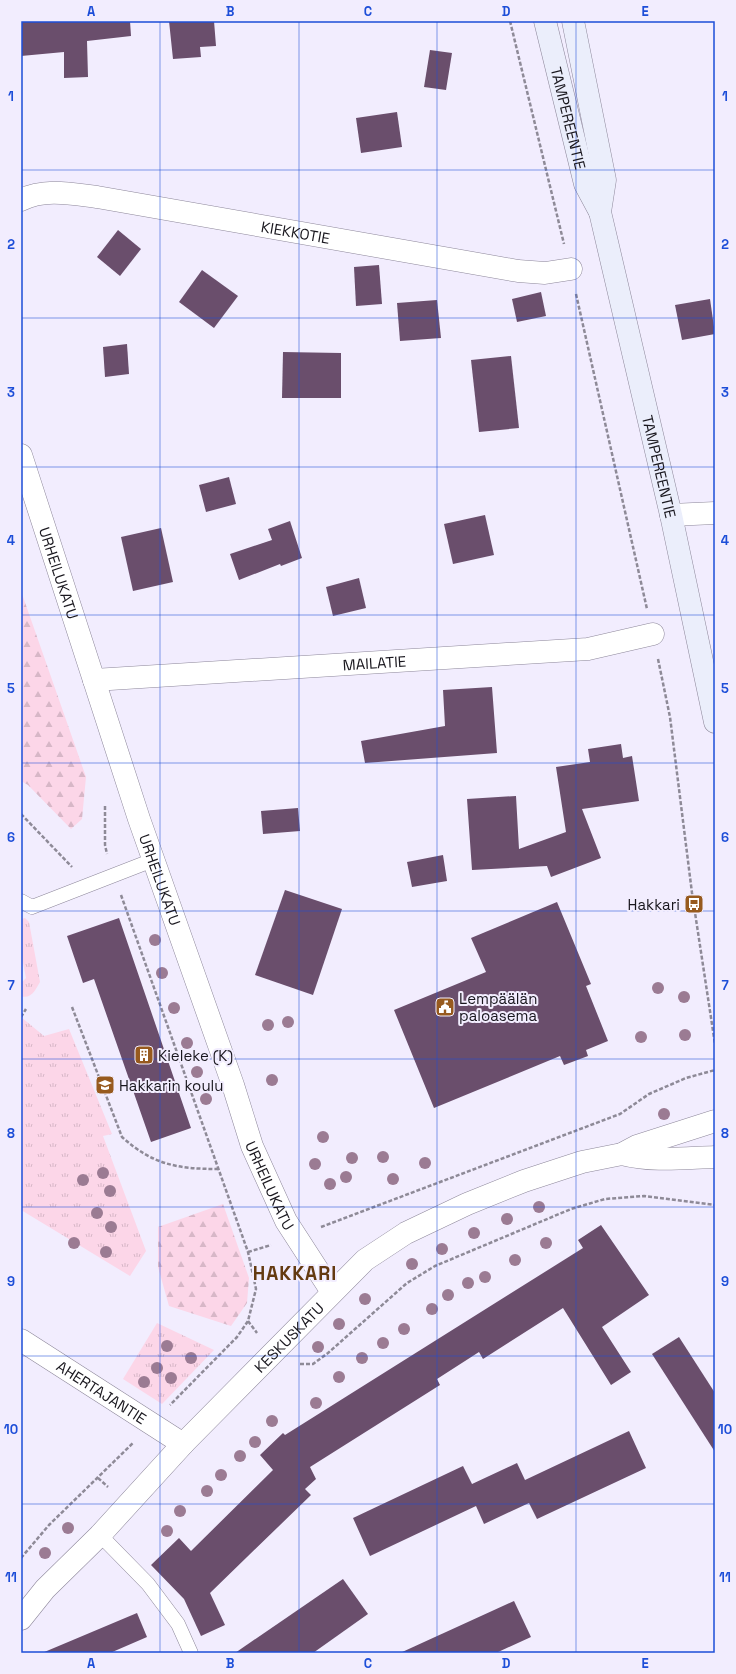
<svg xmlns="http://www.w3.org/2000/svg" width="736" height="1674" viewBox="0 0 736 1674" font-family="'Space Grotesk',sans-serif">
<defs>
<pattern id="grass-tufts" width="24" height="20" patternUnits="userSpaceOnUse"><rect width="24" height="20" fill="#fcd6e8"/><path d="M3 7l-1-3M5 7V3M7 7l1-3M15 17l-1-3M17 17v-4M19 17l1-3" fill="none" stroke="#d7b7c7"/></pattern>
<pattern id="forest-firs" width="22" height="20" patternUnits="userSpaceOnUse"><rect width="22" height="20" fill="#fcd6e8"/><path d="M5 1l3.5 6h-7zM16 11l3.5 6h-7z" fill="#d7b7c7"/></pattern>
</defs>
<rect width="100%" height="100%" fill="#f2edfe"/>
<g fill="url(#grass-tufts)">
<path d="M25 918 29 922 40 982C36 989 31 1000 21 996V983L26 978 21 953V919Z"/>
<path d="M21 1017 44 1036 69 1029 112 1134 103 1136 146 1251 130 1276 21 1210Z"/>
<path d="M157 1323 214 1350 162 1404 123 1379Z"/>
</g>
<g fill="url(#forest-firs)">
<path d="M21 591 86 777 82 819 71 829 28 785 21 781Z"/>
<path d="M223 1204 249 1278 247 1303 231 1326 169 1306 158 1267V1227Z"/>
</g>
<g fill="#6a4e6c">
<path d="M21 21H130L131 36 87 41 88 77 64 78V52L21 56Z"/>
<path d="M169 21H214L216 46 200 47 201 57 173 59Z"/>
<path d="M430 50 452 53 446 90 424 87Z"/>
<path d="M397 112 402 147 361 153 356 118Z"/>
<path d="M118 230 141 249 120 276 97 257Z"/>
<path d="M379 265 382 304 356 306 354 267Z"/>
<path d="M202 270 238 296 214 328 179 302Z"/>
<path d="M541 292 546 316 517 322 512 299Z"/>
<path d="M710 299 715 334 682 340 675 305Z"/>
<path d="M437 300 441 338 400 341 397 303Z"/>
<path d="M127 344 129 374 105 377 103 347Z"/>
<path d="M283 352 341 353V398H282Z"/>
<path d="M511 356 519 428 479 432 471 360Z"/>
<path d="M229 477 236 504 206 512 199 485Z"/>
<path d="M485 515 494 555 453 564 444 524Z"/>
<path d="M290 521 302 558 281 566 280 564 239 580 230 554 272 540 268 529Z"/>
<path d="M161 528 173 582 133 591 121 537Z"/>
<path d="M359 578 366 608 333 616 326 587Z"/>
<path d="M492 687 497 753 365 763 361 741 445 726 443 690Z"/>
<path d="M621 744 623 758 632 756 639 801 582 809 601 858 551 877 547 866 472 870 467 799 516 796 519 849 566 832 556 767 590 762 588 749Z"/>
<path d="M298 808 300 831 263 834 261 811Z"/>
<path d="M443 855 447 881 412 887 407 862Z"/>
<path d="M285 890 342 909 313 995 255 975Z"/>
<path d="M557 902 591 984 586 986 608 1041 586 1050 588 1056 564 1065 560 1056 434 1108 394 1010 486 972 471 938Z"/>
<path d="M119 918 191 1128 151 1142 94 979 83 983 67 936Z"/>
<path d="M601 1225 649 1295 602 1327 631 1372 611 1385 563 1308 483 1359 479 1352 437 1379 440 1385 310 1467 316 1479 305 1489 311 1495 210 1593 225 1625 201 1636 184 1599 151 1565 179 1538 191 1551 273 1470 260 1455 283 1433 285 1435 583 1248 578 1240Z"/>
<path d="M679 1337 715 1393V1452L652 1354Z"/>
<path d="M629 1431 646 1468 537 1519 529 1503 484 1524 476 1506 370 1556 353 1518 463 1466 472 1484 517 1463 525 1480Z"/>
<path d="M343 1579 368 1614 313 1653H235Z"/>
<path d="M514 1601 531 1637 496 1653H400Z"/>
<path d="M137 1613 147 1637 110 1653H42Z"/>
</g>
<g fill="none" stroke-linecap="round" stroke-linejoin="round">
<g stroke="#8d879a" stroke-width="15">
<g id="service">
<path d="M21 901 32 907 153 860"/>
<path d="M100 1535 148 1584 178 1624 191 1653"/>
</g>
</g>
<g stroke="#8d879a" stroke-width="23">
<g id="minor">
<path id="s1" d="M21 200C45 188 72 194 97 197L518 271 545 273 571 269"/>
<path id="s2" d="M21 455 139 819 233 1085 252 1146 286 1221 332 1292"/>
<path d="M671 515 715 513"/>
<path id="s3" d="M94 680 588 649 653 634"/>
<path d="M622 1154C653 1162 684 1158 715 1157"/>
<path id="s4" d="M21 1340 183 1444"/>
<path id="s5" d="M21 1619 45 1589 100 1535 183 1444 365 1260 406 1233 467 1204 524 1181 582 1162 622 1154 637 1146 715 1121"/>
</g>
</g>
<g stroke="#8d879a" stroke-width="23">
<g id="secondary">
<path id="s6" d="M545 21 585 184 600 212 671 515 715 722"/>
<path d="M573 21 605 180 600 212"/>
</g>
</g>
<g stroke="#8e8a97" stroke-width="2.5" stroke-dasharray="4 2" stroke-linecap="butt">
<path d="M510 21 564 244"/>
<path d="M576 294 647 609"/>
<path d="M658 659 670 717 692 893 715 1044"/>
<path d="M105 806V845L107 854"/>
<path d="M21 814 72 867"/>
<path d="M121 895 248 1252 256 1289 248 1321 237 1337 170 1405"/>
<path d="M72 1007 122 1137C153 1165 178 1169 219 1169"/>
<path d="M21 1017 26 1009"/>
<path d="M321 1227 620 1114 649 1094 686 1078 715 1070"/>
<path d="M248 1252 271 1245"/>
<path d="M248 1321 257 1333"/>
<path d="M300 1364H313L328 1353 407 1283 435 1266 571 1209 605 1199 644 1196 715 1205"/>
<path d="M98 1478 108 1487"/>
<path d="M21 1558 49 1525 133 1443"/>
</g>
<use href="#service" stroke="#fff" stroke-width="14"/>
<use href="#minor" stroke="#fff" stroke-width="22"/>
<use href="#secondary" stroke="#ebeefb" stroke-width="22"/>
</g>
<g fill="#9b7b93">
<circle cx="155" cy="940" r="6"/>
<circle cx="162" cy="973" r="6"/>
<circle cx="658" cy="988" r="6"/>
<circle cx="684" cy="997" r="6"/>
<circle cx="174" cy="1008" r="6"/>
<circle cx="288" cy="1022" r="6"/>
<circle cx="268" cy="1025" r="6"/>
<circle cx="685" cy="1035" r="6"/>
<circle cx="641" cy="1037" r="6"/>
<circle cx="187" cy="1043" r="6"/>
<circle cx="197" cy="1072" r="6"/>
<circle cx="272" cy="1080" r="6"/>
<circle cx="206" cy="1099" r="6"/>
<circle cx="664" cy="1114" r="6"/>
<circle cx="323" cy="1137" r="6"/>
<circle cx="383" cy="1157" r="6"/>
<circle cx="352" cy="1158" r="6"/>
<circle cx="425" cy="1163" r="6"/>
<circle cx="315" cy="1164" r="6"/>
<circle cx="103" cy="1173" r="6"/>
<circle cx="346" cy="1177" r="6"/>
<circle cx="393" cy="1179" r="6"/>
<circle cx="83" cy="1180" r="6"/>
<circle cx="330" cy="1184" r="6"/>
<circle cx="110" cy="1191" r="6"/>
<circle cx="539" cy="1207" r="6"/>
<circle cx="97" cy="1213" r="6"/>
<circle cx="507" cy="1219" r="6"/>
<circle cx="111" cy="1227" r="6"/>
<circle cx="474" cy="1233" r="6"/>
<circle cx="74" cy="1243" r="6"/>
<circle cx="546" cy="1243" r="6"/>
<circle cx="442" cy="1249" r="6"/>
<circle cx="106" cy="1252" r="6"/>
<circle cx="515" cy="1260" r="6"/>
<circle cx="412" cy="1264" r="6"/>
<circle cx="485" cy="1277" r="6"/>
<circle cx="468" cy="1283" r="6"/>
<circle cx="448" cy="1295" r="6"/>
<circle cx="365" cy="1299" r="6"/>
<circle cx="432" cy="1309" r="6"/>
<circle cx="339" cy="1324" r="6"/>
<circle cx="404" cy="1329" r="6"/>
<circle cx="383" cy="1343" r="6"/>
<circle cx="167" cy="1346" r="6"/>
<circle cx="318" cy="1347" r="6"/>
<circle cx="191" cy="1358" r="6"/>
<circle cx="362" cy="1358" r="6"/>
<circle cx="157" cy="1368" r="6"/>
<circle cx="339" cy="1377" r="6"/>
<circle cx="171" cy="1378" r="6"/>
<circle cx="144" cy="1382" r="6"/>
<circle cx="316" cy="1403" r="6"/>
<circle cx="272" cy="1421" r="6"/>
<circle cx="255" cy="1442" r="6"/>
<circle cx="240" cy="1456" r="6"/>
<circle cx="221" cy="1475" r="6"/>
<circle cx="207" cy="1491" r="6"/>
<circle cx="180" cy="1511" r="6"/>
<circle cx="68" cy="1528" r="6"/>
<circle cx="167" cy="1531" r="6"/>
<circle cx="45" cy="1553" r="6"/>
</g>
<path fill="none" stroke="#1d4ed8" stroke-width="1" stroke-opacity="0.55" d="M160 21V1653M299 21V1653M437 21V1653M576 21V1653M21 170H715M21 318H715M21 467H715M21 615H715M21 763H715M21 911H715M21 1059H715M21 1207H715M21 1356H715M21 1504H715"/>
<defs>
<g id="bus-square" transform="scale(1)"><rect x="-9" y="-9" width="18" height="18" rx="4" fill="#975a1e" stroke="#f2edfe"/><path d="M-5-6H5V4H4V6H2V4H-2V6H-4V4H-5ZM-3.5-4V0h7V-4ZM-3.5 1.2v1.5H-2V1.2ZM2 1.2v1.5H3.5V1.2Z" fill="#fff"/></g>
<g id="civic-square" transform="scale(1)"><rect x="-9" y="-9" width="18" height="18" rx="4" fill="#975a1e" stroke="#f2edfe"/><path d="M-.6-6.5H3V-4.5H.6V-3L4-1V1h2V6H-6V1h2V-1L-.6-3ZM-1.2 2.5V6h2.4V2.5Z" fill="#fff"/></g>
<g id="building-square" transform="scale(1)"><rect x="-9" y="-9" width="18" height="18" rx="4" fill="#975a1e" stroke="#f2edfe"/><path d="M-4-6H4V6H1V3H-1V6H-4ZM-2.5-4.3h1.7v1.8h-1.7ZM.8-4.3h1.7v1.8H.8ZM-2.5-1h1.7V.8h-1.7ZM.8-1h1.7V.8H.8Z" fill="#fff"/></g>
<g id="school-square" transform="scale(1)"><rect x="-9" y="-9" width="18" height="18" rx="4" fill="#975a1e" stroke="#f2edfe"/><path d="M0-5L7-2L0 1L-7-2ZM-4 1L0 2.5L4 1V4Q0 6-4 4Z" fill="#fff"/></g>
</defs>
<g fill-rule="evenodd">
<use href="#bus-square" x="694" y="904"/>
<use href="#civic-square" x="445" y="1007"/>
<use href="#building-square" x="144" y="1055"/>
<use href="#school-square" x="105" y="1085"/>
</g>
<g text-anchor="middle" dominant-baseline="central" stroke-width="4" stroke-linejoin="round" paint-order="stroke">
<g font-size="15" fill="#19171e" stroke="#f2edfe">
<text stroke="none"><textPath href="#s6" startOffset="100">TAMPEREENTIE</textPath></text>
<text stroke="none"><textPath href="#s1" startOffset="279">KIEKKOTIE</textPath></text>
<text stroke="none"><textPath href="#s6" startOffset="461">TAMPEREENTIE</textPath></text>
<text stroke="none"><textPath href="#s2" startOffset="124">URHEILUKATU</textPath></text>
<text stroke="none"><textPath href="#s3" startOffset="281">MAILATIE</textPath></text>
<text stroke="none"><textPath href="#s2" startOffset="447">URHEILUKATU</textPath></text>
<text stroke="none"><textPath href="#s2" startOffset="772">URHEILUKATU</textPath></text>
<text stroke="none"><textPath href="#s5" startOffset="389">KESKUSKATU</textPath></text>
<text stroke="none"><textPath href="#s4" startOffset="96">AHERTAJANTIE</textPath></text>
</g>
<g font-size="15" fill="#19171e" stroke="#f2edfe" text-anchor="start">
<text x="680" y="904" text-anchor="end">Hakkari</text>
<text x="459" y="998">Lempäälän<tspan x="459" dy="17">paloasema</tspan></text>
<text x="158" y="1055">Kieleke (K)</text>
<text x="119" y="1085">Hakkarin koulu</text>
</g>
<g font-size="19" font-weight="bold" letter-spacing="1" fill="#643a11" stroke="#f2edfe">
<text x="295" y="1273">HAKKARI</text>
</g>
</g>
<rect width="736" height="1674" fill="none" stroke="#f2edfe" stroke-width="44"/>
<rect x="22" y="22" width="692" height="1630" fill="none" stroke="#1d4ed8" stroke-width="1.5"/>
<g font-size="13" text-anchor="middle" font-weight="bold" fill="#1d4ed8">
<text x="91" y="16">A</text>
<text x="230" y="16">B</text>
<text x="368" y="16">C</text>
<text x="506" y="16">D</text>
<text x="645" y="16">E</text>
<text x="11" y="101">1</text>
<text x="725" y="101">1</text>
<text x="11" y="249">2</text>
<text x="725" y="249">2</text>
<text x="11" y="397">3</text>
<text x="725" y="397">3</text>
<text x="11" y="545">4</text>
<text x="725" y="545">4</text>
<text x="11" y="693">5</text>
<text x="725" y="693">5</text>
<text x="11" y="842">6</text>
<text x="725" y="842">6</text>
<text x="11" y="990">7</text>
<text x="725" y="990">7</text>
<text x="11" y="1138">8</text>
<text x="725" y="1138">8</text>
<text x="11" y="1286">9</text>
<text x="725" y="1286">9</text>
<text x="11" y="1434">10</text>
<text x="725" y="1434">10</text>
<text x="11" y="1582">11</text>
<text x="725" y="1582">11</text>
<text x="91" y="1668">A</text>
<text x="230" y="1668">B</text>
<text x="368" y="1668">C</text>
<text x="506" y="1668">D</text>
<text x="645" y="1668">E</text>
</g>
</svg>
